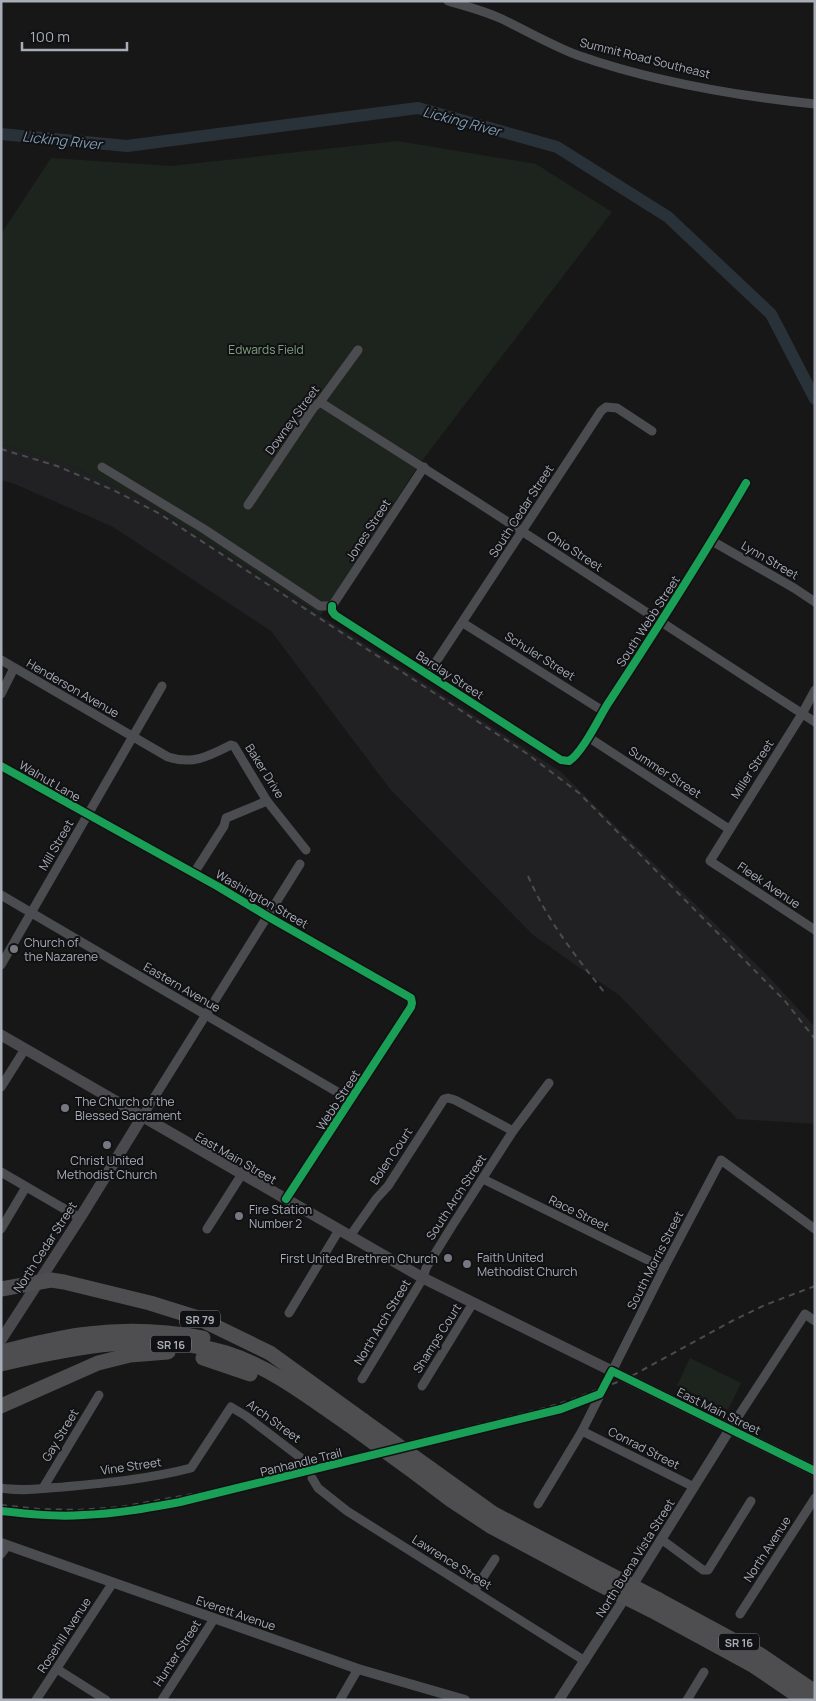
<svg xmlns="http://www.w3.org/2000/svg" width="816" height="1701" viewBox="0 0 816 1701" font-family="Manrope,sans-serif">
<rect width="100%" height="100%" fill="#171717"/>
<path fill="#212123" d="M1 444 66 464 140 498 561 772 768 976 815 1027V1124L737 1119 620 996 533 935 390 789 271 631 113 527 17 485 1 480Z"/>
<g fill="#1d241e">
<path d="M398 141 536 164 612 212 418 466 321 615 140 498 66 464 1 444V234L51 158 171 166Z"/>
<path d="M690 1358 741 1383 728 1410 677 1386Z"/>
</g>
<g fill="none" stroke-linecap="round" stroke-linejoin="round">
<path stroke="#2a3239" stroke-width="12" d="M1 134 127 146 418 108 557 147 668 217 771 314 815 399"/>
<g stroke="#4b4c50" stroke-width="9">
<path d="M448 1C466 6 485 11 502 19 527 31 551 45 577 55 651 81 737 96 815 104"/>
<path d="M320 402 477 502 815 722"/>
<path d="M102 467 204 529 320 606H332"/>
<path d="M248 505 314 407 320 402 358 350"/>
<path d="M712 541 794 588 815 602"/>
<path d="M332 606V611L335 615 561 760 569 761C582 753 598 720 607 705 655 632 702 558 746 483"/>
<path d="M332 606 424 467"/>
<path d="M463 623 603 711"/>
<path d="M1 660 168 757C194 765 209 756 231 745L234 746 267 801 306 850"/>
<path d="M428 674 601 411 606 407 617 408 652 431"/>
<path d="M815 690 802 714 710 861 815 930"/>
<path d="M1 694 14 668"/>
<path d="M588 737 729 829"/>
<path d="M1 766 217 886 267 916 411 998 412 1003 411 1007 286 1199"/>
<path d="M194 873 224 826 226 818 267 801"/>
<path d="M1 895 351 1100"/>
<path d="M1 965 162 686"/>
<path d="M1 1087 25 1049"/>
<path d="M142 1117 300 864"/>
<path d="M1 1172 80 1218"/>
<path d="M483 1179 664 1268"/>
<path d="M1 1229 26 1187"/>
<path d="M207 1229 242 1174"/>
<path d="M350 1236 376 1199 388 1186 444 1099 448 1098 455 1100 513 1131"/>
<path d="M289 1313 339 1230"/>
<path d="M362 1379 423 1278 426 1268 452 1226 513 1131 549 1083"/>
<path d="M422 1386 473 1303"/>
<path d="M730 1429 805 1314 815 1321"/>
<path d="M582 1431 694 1487"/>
<path d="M312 1478 318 1488 347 1511 585 1661"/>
<path d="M1 1488C22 1492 43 1488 63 1487 106 1483 149 1479 191 1468L231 1407 246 1416 301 1458"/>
<path d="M43 1488 99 1395"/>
<path d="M538 1504 582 1431 664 1268 721 1160 815 1229"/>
<path d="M661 1539 703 1570H708L751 1501"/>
<path d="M1 1554 7 1546"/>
<path d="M474 1591 495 1559"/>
<path d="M740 1614 815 1498"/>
<path d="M57 1669 106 1700"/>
<path d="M36 1700 112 1584"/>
<path d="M162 1700 214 1619"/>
<path d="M340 1700 358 1669"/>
<path d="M687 1700 704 1672"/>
</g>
<g stroke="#4b4c50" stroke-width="10">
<path d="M1 1543 358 1669 465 1700"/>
<path d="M559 1700 619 1607 730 1429"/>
</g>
<g stroke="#4a4a4e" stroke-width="11">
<path d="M1 1035 423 1278 815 1471"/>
<path d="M1 1340 80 1218 142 1117"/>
</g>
<g stroke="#4e4e51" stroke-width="15">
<path d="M1 1289 51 1280 64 1282 150 1303 198 1318 270 1353 364 1421"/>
<path d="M1 1352C30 1345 59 1337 88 1334 126 1329 166 1331 203 1338"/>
<path d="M203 1358 250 1374"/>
<path d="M1 1364C74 1347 152 1331 226 1353 271 1367 310 1398 348 1424"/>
<path d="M1 1406 98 1363 130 1355 168 1352"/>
<path d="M431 1469 494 1514 603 1571"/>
<path d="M418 1475 451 1500 492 1527 595 1582"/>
<path d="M659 1600 759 1654 815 1692"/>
<path d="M651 1610 754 1666 804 1700"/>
</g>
<g stroke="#4b4c4f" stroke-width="2" stroke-dasharray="6 5" stroke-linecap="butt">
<path d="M1 449 57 466 113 490 160 514 526 753 579 793 785 1001 815 1039"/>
<path d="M528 876C547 920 575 956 605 993"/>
<path d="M1 1505 39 1509 78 1510 120 1507 209 1491 541 1409 568 1401 628 1378 732 1321 765 1305 815 1286"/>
</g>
<g stroke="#4e4e51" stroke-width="15">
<path d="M364 1421 431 1469"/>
<path d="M348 1424 418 1475"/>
<path d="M603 1571 659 1600"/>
<path d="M595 1582 651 1610"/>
</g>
<g stroke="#111113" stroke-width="11">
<g id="cycleway">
<path d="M332 606V611L335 615 561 760 569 761C582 753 598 720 607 705 655 632 702 558 746 483"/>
<path d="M1 766 217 886 267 916 411 998 412 1003 411 1007 286 1199"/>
<path d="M1 1511C28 1514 56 1517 83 1515 116 1514 148 1508 180 1502L561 1409 600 1394 612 1371 815 1471"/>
</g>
</g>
<use href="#cycleway" stroke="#1a9f57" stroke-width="8"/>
</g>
<g fill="#757880" stroke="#111113" stroke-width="2">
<circle cx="14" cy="949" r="5"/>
<circle cx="65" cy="1108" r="5"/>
<circle cx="107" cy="1145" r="5"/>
<circle cx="239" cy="1216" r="5"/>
<circle cx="448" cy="1258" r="5"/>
<circle cx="467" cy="1264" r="5"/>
</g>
<g text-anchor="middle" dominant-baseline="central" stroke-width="4" stroke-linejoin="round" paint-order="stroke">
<g fill="#111113" stroke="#7b7e86" stroke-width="1">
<rect x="180" y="1310.5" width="40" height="17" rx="4"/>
<rect x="151" y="1335.5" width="40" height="17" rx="4"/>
<rect x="719" y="1633.5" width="40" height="17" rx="4"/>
</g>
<g font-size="11" font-weight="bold" fill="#a8adb8">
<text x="200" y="1319">SR 79</text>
<text x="171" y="1344">SR 16</text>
<text x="739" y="1642">SR 16</text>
</g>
<g font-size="12" fill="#a8adb8" stroke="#111113">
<text transform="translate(645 58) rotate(14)">Summit Road Southeast</text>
<text transform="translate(292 420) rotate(-54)">Downey Street</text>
<text transform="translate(521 511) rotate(-57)">South Cedar Street</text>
<text transform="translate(368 530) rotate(-57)">Jones Street</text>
<text transform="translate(575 551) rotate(33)">Ohio Street</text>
<text transform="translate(770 560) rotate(30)">Lynn Street</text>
<text transform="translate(648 621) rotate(-57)">South Webb Street</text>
<text transform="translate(540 656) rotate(32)">Schuler Street</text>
<text transform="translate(450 675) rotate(33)">Barclay Street</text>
<text transform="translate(73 688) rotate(30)">Henderson Avenue</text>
<text transform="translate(752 769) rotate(-57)">Miller Street</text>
<text transform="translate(265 771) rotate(58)">Baker Drive</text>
<text transform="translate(665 772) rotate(33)">Summer Street</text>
<text transform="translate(50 781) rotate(30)">Walnut Lane</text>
<text transform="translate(56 845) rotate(-60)">Mill Street</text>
<text transform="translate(769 885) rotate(34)">Fleek Avenue</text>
<text transform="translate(262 899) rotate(30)">Washington Street</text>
<text transform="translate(182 987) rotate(30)">Eastern Avenue</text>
<text transform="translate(338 1100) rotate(-57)">Webb Street</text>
<text transform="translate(391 1156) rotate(-56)">Bolen Court</text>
<text transform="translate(236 1158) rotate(30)">East Main Street</text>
<text transform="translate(456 1197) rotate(-57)">South Arch Street</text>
<text transform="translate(579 1213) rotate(26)">Race Street</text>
<text transform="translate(45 1247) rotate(-57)">North Cedar Street</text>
<text transform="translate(655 1260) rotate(-63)">South Morris Street</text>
<text transform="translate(382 1322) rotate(-59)">North Arch Street</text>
<text transform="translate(437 1338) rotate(-58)">Shamps Court</text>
<text transform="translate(719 1411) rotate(26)">East Main Street</text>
<text transform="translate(274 1421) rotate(36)">Arch Street</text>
<text transform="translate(60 1435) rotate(-59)">Gay Street</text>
<text transform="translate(644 1448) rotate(27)">Conrad Street</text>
<text transform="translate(301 1462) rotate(-14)">Panhandle Trail</text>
<text transform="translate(131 1466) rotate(-8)">Vine Street</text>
<text transform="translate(767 1549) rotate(-57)">North Avenue</text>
<text transform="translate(635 1558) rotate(-58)">North Buena Vista Street</text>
<text transform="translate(452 1562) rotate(32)">Lawrence Street</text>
<text transform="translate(236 1613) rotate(19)">Everett Avenue</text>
<text transform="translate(64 1635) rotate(-57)">Rosehill Avenue</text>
<text transform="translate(177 1653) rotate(-57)">Hunter Street</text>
</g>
<g font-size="12" fill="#7fa381" stroke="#111113">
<text x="266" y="349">Edwards Field</text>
</g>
<g font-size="12" fill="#a8adb8" stroke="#111113" text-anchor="start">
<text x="24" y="942">Church of<tspan x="24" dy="14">the Nazarene</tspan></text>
<text x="75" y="1101">The Church of the<tspan x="75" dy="14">Blessed Sacrament</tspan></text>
<text x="107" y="1160" text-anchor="middle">Christ United<tspan x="107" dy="14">Methodist Church</tspan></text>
<text x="249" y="1209">Fire Station<tspan x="249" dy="14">Number 2</tspan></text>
<text x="477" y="1257">Faith United<tspan x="477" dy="14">Methodist Church</tspan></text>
<text x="438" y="1258" text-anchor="end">First United Brethren Church</text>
</g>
<g font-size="14" font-style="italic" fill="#7f9bb3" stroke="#111113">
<text transform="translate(462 121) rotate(15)">Licking River</text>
<text transform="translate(62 140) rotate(6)">Licking River</text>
</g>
</g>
<rect width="816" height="1701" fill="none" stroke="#a8adb8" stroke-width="5"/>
<path d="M22 42v8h105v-8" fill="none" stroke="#a8adb8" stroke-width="2.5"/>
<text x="30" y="42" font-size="15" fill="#a8adb8" stroke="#111113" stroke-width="4" paint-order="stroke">100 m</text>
</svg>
